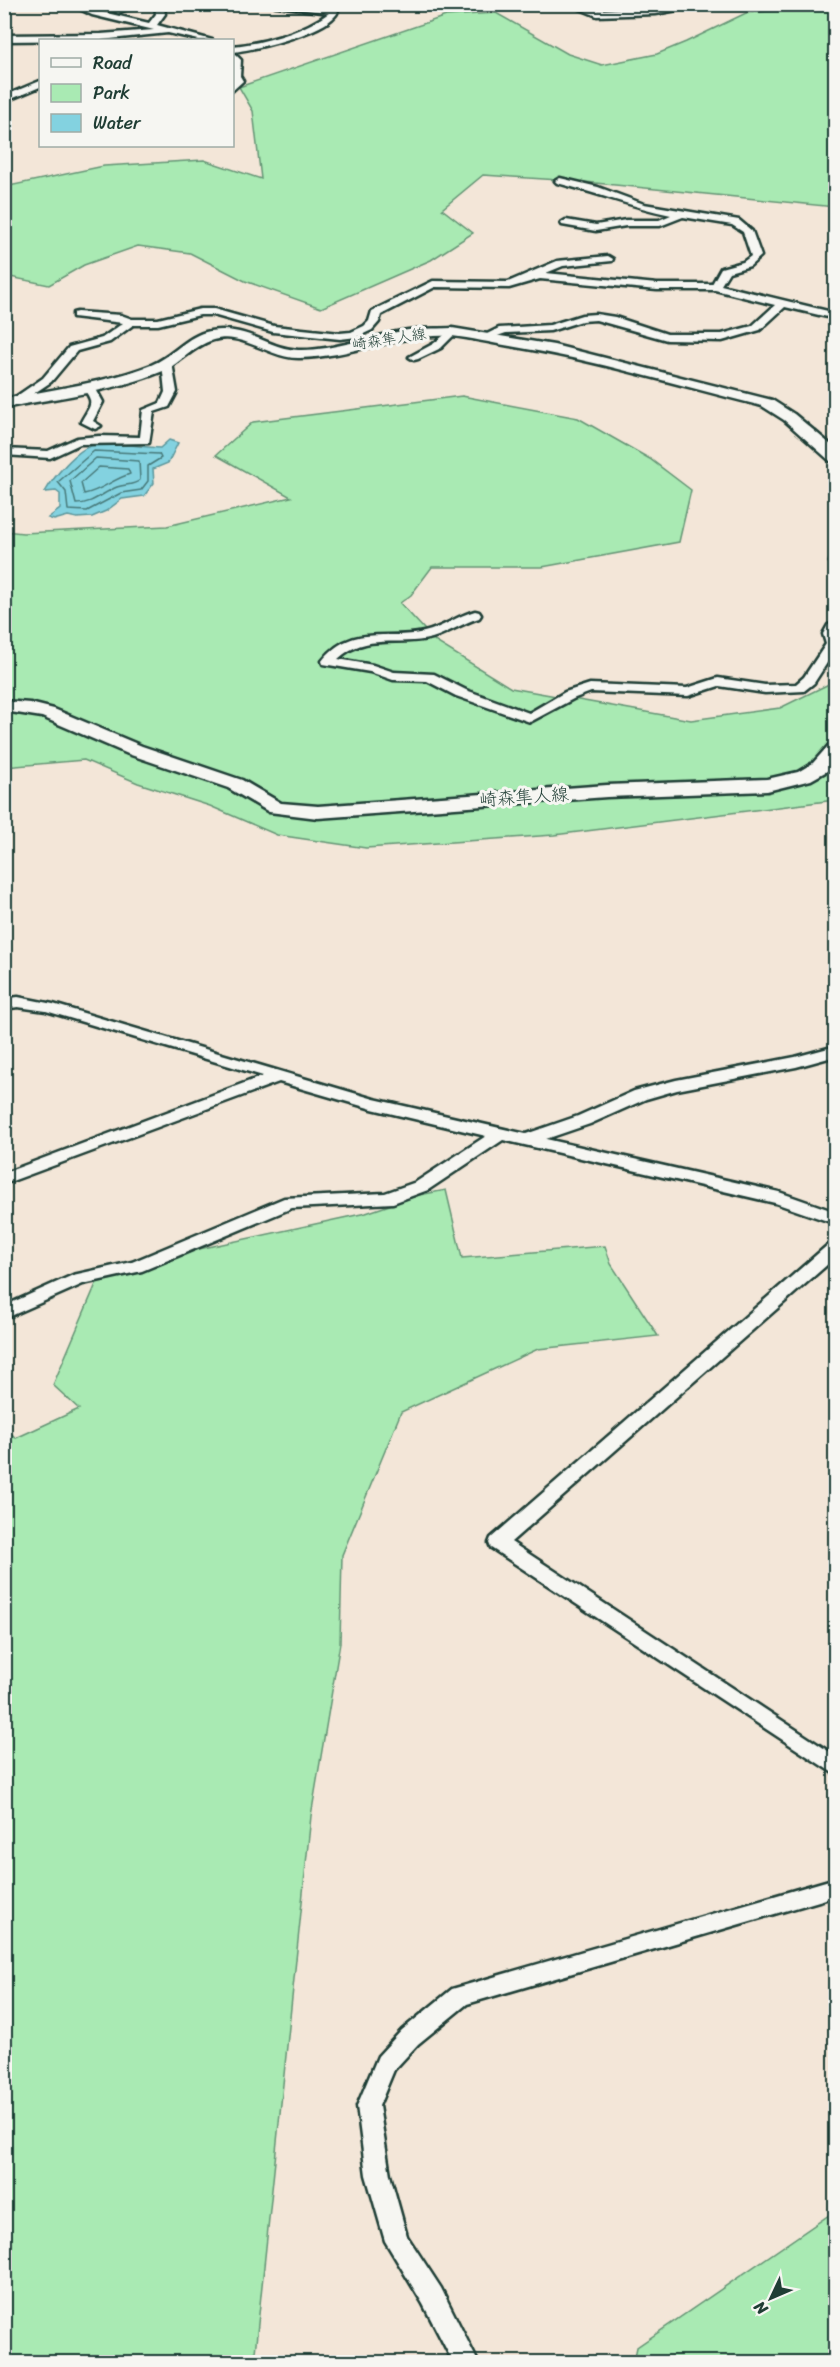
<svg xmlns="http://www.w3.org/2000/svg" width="840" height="2367" viewBox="0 0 840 2367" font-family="Sriracha,'Klee One',sans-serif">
<rect width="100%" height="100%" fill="#f3e6d8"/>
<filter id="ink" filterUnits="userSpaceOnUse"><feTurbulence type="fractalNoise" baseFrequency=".0167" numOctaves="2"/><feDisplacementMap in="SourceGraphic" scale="12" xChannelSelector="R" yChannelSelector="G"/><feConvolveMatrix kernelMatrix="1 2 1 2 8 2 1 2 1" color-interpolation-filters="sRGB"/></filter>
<g filter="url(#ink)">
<g fill="#a9eab3" stroke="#649474" stroke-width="1.5">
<path d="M810 5H835V207L575 181 483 175 442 209 473 233 431 260 321 308 245 281 190 253 138 246 84 265 49 285 5 276 4 187 104 166 204 160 261 179 253 111 239 87 446 16 496 13 568 54 602 65 657 54 686 42 746 13 811 7Z"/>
<path d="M462 396 578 418 650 459 691 490 679 542 542 567H432L411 595 400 603 436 642 511 688 691 720 780 708 835 681V800L554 835 366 848 277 835 210 806 138 783 84 760 5 767V531L23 533 167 526 291 497 216 455 253 422Z"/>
<path d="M446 1190 462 1258 605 1246 611 1264 658 1336 538 1349 401 1412 342 1555 340 1643 311 1816 254 2362H5L4 1427 16 1438 79 1409 53 1385 102 1270 366 1213 419 1195Z"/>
<path d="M835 2211V2362H634L637 2347Z"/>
</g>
<path fill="#83d2e0" stroke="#5b969b" stroke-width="1.5" d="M169 440 178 443 168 463 153 469 154 483 144 496 122 499 106 511 92 517 77 518 68 516 54 520 48 518 60 509V494L56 491 45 492C53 478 77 448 94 445 114 441 139 447 160 448Z"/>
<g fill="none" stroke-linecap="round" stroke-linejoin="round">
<g stroke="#477979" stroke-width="1.5">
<path d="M94 451 159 454 161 458 148 466V481L141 490 121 493 87 511 68 510 66 492 58 482Z"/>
<path d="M96 458 139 461 140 480C133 486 125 484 117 487 102 493 93 504 76 504L70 481Z"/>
<path d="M99 467 128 469 130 474C113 479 101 491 84 494L81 483Z"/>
</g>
<g stroke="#1f3d34" stroke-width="5">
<g id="street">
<path d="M70 4H82L98 11 149 23 156 14 155 4H163L165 14 157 25 212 40H199L168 33 101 40 4 41V35L101 34 154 30 92 15Z"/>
<path d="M126 4H140L118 13 114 10Z"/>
<path d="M262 4H307L330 8 331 4H341C337 9 339 12 335 16 320 34 256 49 233 52L241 60 240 76 243 81 232 91V46C265 43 303 32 329 13Z"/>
<path d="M568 4H581L598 10 709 4 656 14 597 16Z"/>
<path d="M40 81V87L4 102V96Z"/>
<path d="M560 178 598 187 644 204 739 220 752 231 761 256 750 266 729 272 721 285 836 313V319L785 307 760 330 722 341 667 340 596 320 582 321 550 331 506 333 486 340 481 337 499 328 550 325 582 315 596 314 615 317 667 334H722L752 326 775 305 715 290H657L540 279 509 288 435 287 381 315 379 322 372 330 357 337 340 339 273 332 213 315H200L158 325H133L110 342 77 351 51 382 18 404H10L8 402 43 378 69 347 102 338 123 323 73 317V313L77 312 121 315 132 319H158L200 309H214L274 326 340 333 351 332 364 326 369 321 372 311 433 281 508 282 557 261 608 256 613 259 612 261 563 266 546 273 657 284H712L721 268 743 262 751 256 743 232 732 225 683 217 660 226H626L596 231 562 225 561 223 566 220 596 225 626 220H659L671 215C632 207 595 192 557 183L555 181Z"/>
<path d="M452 329 457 332 441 348 418 359 414 360 409 357 433 344Z"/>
<path d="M167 360 172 363 177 392 169 407 154 412 149 443 80 444 50 458 4 455V449L48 451 77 438 99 436 140 437 143 410 160 403 165 392 162 363Z"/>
<path d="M88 384 97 391 103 402 93 421 101 426 95 429 81 422C90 405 96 404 82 387Z"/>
<path d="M836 556V566L830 562 832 557Z"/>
<path d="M475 611 479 612 481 615 479 618C463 623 448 633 432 638 397 647 367 632 338 659L373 665 394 672 434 674 466 690 529 713 565 692 590 684 687 688 718 678 765 685 796 684 804 677 826 644 823 634 828 625 836 623V649L814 683 804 691 765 693 719 686 688 696 591 692 575 698 530 722 456 696 427 681 393 680 370 672 323 664 322 661C352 623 384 641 424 632 442 628 457 616 475 611Z"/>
<path d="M18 997 53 1004 374 1099 526 1134 578 1116 634 1091 676 1080 795 1057 836 1046V1056L796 1067 677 1090 646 1099 590 1124 546 1139 779 1192 836 1212V1224L775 1203 503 1140 428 1190 393 1203 292 1208 142 1271 83 1284 4 1319V1306L73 1275 132 1262 284 1198 385 1193 416 1182 486 1136 372 1109 279 1082 4 1184V1173L263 1076 46 1011 18 1007 4 1009V999Z"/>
<path d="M836 1241V1257L511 1542 836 1756V1775L491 1548 489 1543 491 1538 830 1243Z"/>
<path d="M836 1878V1896L467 2004 418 2044 394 2070 379 2106 390 2175 407 2236 441 2288 478 2362H453L423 2304 385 2241 366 2175 357 2106 378 2056 402 2030 452 1989Z"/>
</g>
</g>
<g stroke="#1f3d34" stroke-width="5">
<g id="secondary">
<path d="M452 328 554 345 772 400 794 414 836 449V463L830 461 784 420 762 406C678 385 595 360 510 346 491 343 471 338 452 336 400 333 351 357 300 358 270 359 243 331 213 340 193 346 181 363 163 371 117 391 54 398 4 408V399C53 389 105 383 151 365 172 357 187 335 210 331 248 325 266 348 298 350 332 351 368 337 402 331 418 328 435 329 452 328Z"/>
<path d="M4 701 30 703 54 709 142 746 242 780 281 803 318 806 607 785 767 779 798 772 813 763 829 745 836 744V761L827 771 811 780 767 791 607 797 318 818 269 812 228 788 128 754 42 717 4 711Z"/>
</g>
</g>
<use href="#street" fill="#f6f6f2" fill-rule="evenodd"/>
<use href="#secondary" fill="#f6f6f2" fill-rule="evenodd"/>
</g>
</g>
<g text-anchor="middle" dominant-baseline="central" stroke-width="6" stroke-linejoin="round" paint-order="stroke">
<g font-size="15" fill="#1f3d34" stroke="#f6f6f2">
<text transform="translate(389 339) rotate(-9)">崎森隼人線</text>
</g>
<g font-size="18" fill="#1f3d34" stroke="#f6f6f2">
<text transform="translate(524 797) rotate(-4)">崎森隼人線</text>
</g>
</g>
<rect width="840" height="2367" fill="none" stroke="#f6f6f2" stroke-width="24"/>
<rect x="12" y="12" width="816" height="2343" fill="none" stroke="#1f3d34" stroke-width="2" filter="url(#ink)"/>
<rect x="39" y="39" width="195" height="108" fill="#f6f6f2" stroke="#a0aca6" stroke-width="1.5"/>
<rect x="51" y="58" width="30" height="9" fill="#f6f6f2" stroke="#a0aca6" stroke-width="1.5"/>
<text x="93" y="69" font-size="18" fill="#1f3d34">Road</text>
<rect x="51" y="84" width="30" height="18" fill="#a9eab3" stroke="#a0aca6" stroke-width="1.5"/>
<text x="93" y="99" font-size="18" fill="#1f3d34">Park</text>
<rect x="51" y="114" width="30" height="18" fill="#83d2e0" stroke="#a0aca6" stroke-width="1.5"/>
<text x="93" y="129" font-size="18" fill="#1f3d34">Water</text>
<g transform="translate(771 2298) rotate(226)" stroke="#f6f6f2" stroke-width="4.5" paint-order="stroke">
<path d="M0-4.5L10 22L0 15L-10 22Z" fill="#1f3d34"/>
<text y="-9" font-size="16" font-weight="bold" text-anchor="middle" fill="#1f3d34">N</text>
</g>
</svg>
